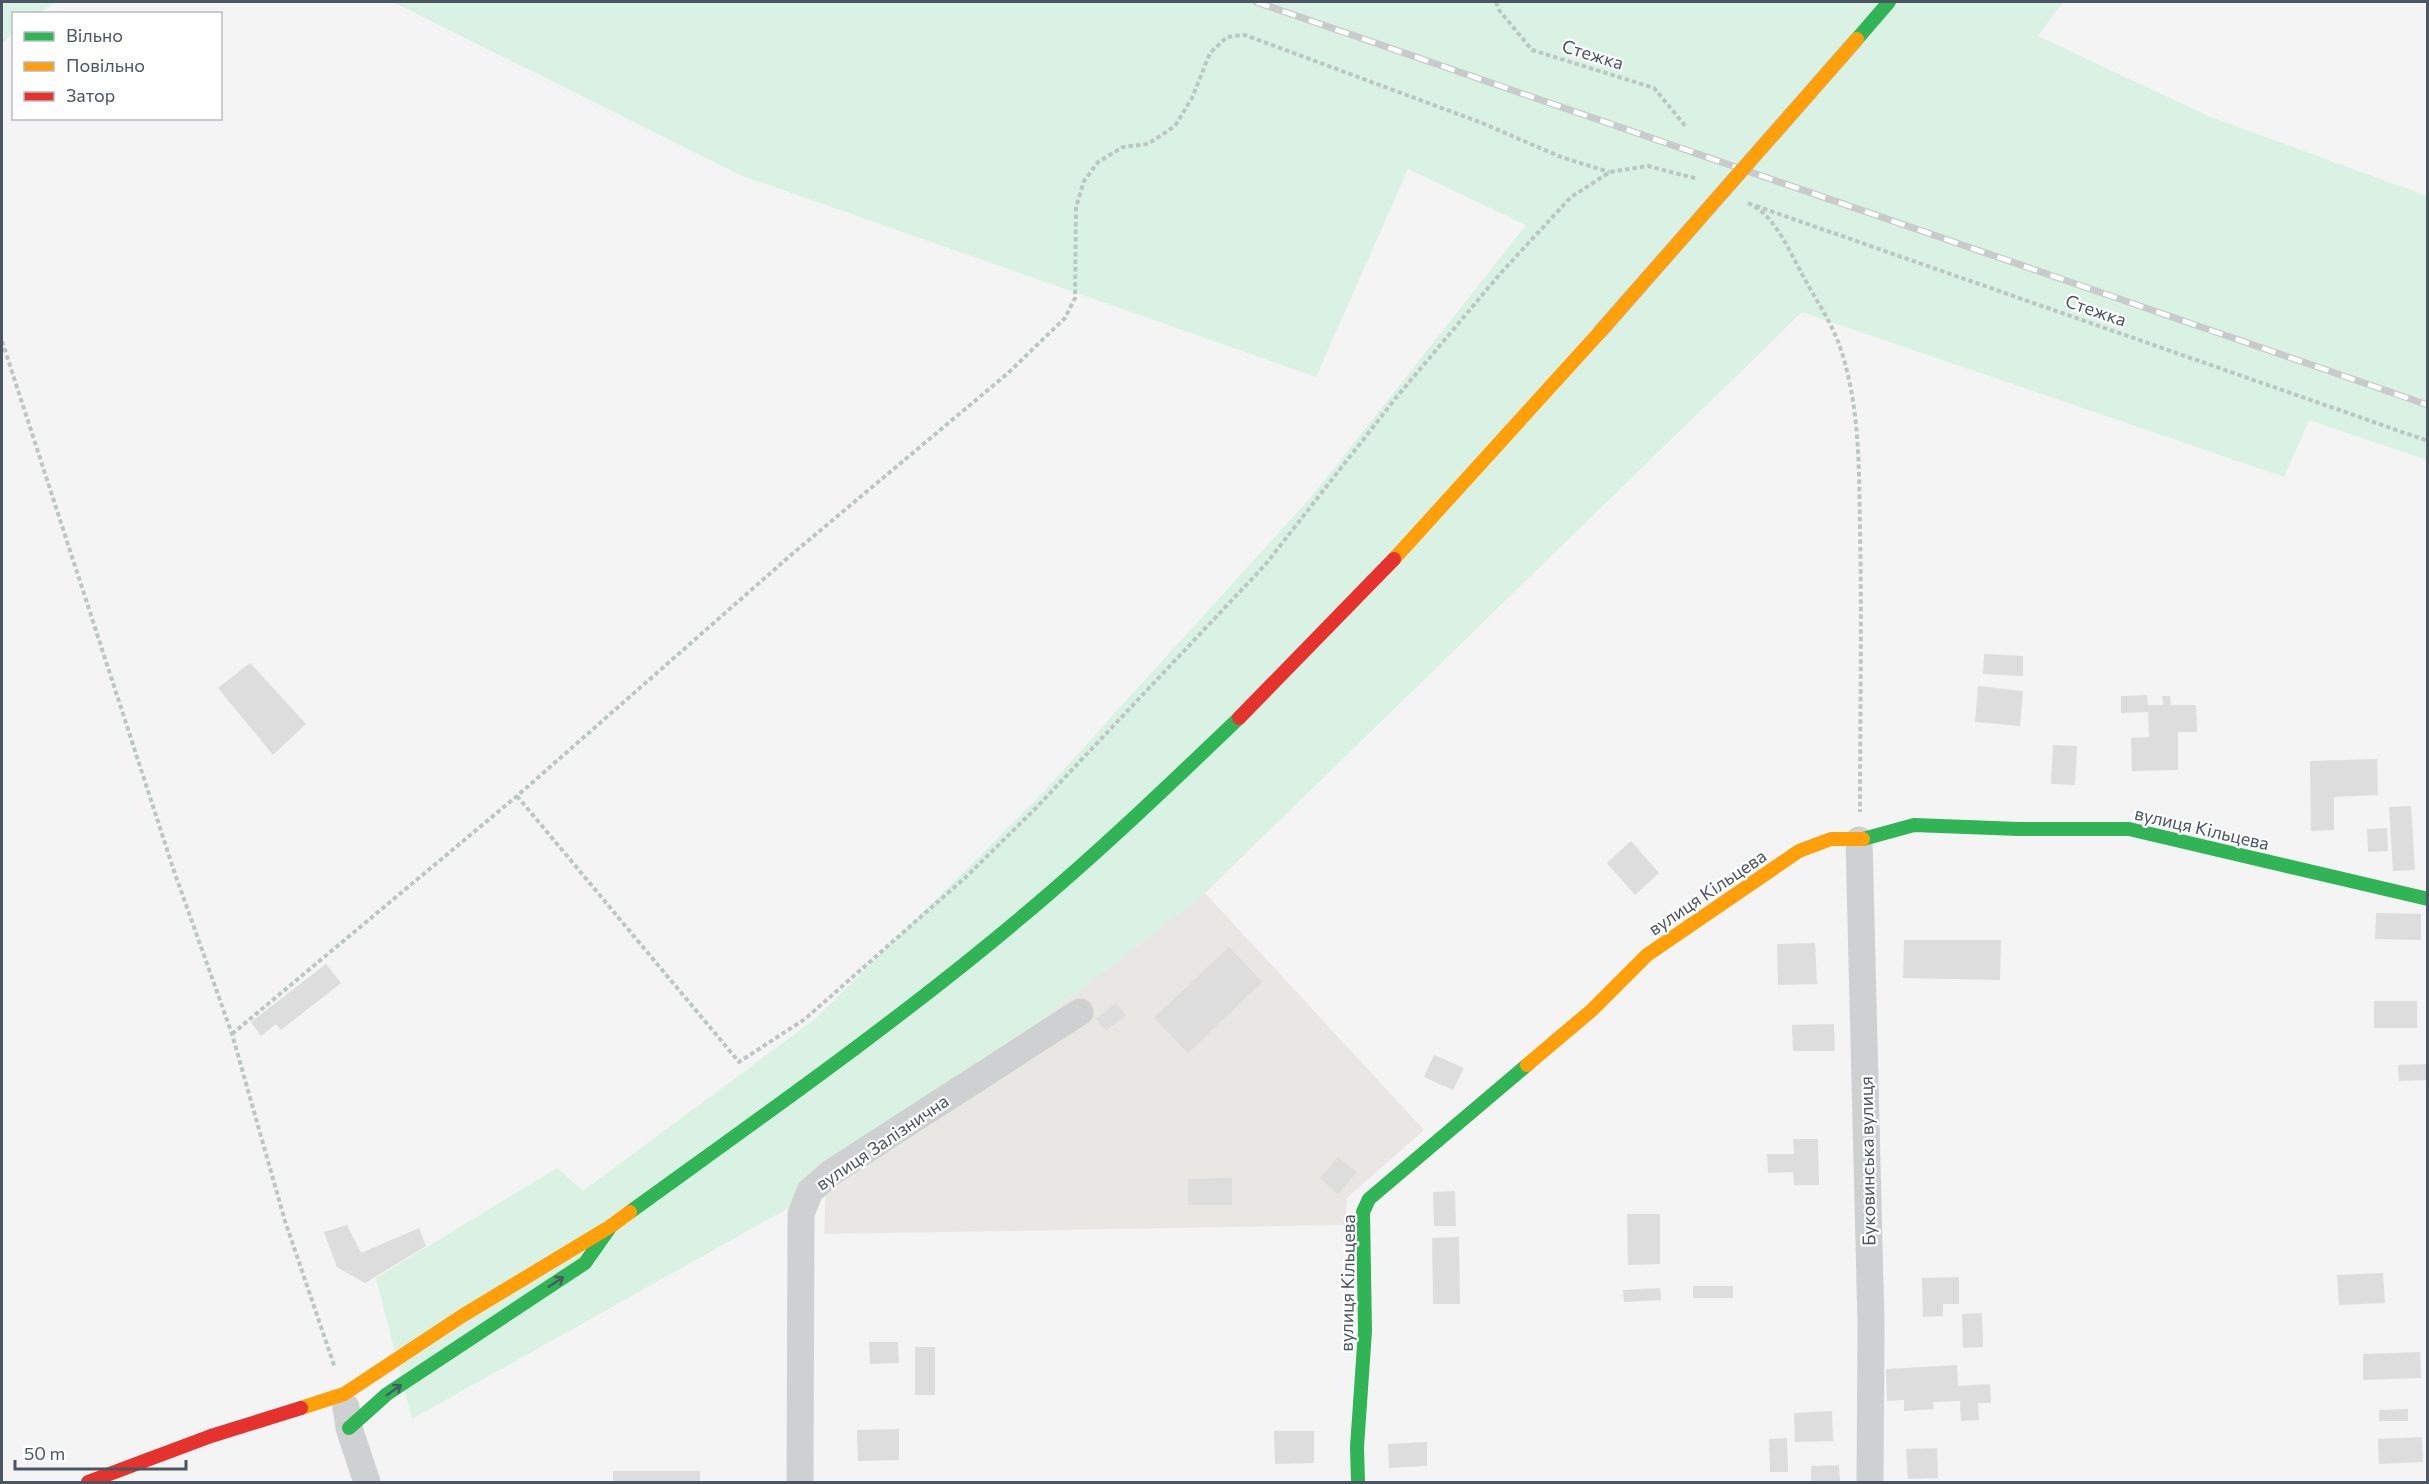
<svg xmlns="http://www.w3.org/2000/svg" width="2429" height="1484" viewBox="0 0 2429 1484" font-family="Commissioner,sans-serif">
<rect width="100%" height="100%" fill="#f4f4f4"/>
<path fill="#e8e7e3" d="M1205 893 1424 1130 1347 1198 1345 1225 824 1234 826 1187Z"/>
<g fill="#d9f2e3">
<path d="M2 2H55L39 13 14 14 13 34 2 43Z"/>
<path d="M393 2H2063L2038 36 2208 116 2427 196V460L2309 420 2284 477 1802 312 1205 893 826 1187 412 1419 376 1278 557 1168 583 1191 815 1019 1036 800 1312 496 1526 225 1408 169 1316 377 740 175Z"/>
</g>
<g fill="#ddddde">
<path d="M1984 654 2023 656V676L1983 674Z"/>
<path d="M250 663 306 724 273 755 218 688Z"/>
<path d="M1978 686 2023 691 2020 726 1975 722Z"/>
<path d="M2147 695 2148 705H2163L2162 696H2170L2171 705H2196L2197 732H2178V770L2132 771 2131 738 2149 737 2148 712 2121 713V696Z"/>
<path d="M2053 745 2077 746 2075 785 2051 784Z"/>
<path d="M2377 759 2378 795 2334 797V830L2311 831 2310 761Z"/>
<path d="M2411 806 2415 870 2393 871 2389 807Z"/>
<path d="M2387 828 2388 851 2368 852 2367 829Z"/>
<path d="M1631 841 1659 873 1635 895 1607 863Z"/>
<path d="M2376 913 2421 914V940L2375 939Z"/>
<path d="M1904 940H2001L2000 980 1903 978Z"/>
<path d="M1815 943 1817 984 1778 985 1777 944Z"/>
<path d="M1229 947 1262 982 1188 1053 1154 1018Z"/>
<path d="M326 964 341 983 281 1030 276 1024 261 1036 251 1022Z"/>
<rect x="2374" y="1001" width="43" height="27"/>
<path d="M1116 1003 1126 1015 1106 1031 1096 1019Z"/>
<path d="M1834 1024 1835 1051H1793L1792 1025Z"/>
<path d="M1434 1055 1464 1068 1453 1090 1424 1077Z"/>
<path d="M2428 1064V1080L2399 1081 2398 1065Z"/>
<path d="M1793 1139H1818L1819 1185H1794L1793 1172 1768 1173 1767 1154H1794Z"/>
<path d="M1338 1157 1357 1172 1338 1194 1320 1178Z"/>
<path d="M1232 1178V1205H1188V1179Z"/>
<path d="M1455 1191 1456 1226H1434L1433 1192Z"/>
<path d="M1627 1214H1660V1264L1628 1265Z"/>
<path d="M347 1225 361 1253 419 1228 426 1246 365 1283 337 1267 324 1232Z"/>
<path d="M1459 1237 1460 1304H1433L1432 1238Z"/>
<path d="M2383 1273 2385 1303 2339 1305 2337 1275Z"/>
<path d="M1959 1277V1304H1943V1316L1923 1317 1922 1278Z"/>
<rect x="1693" y="1286" width="40" height="12"/>
<path d="M1660 1288 1661 1300 1624 1302 1623 1290Z"/>
<path d="M1982 1313 1983 1347 1963 1348 1962 1314Z"/>
<path d="M869 1342H898L899 1363 870 1364Z"/>
<rect x="915" y="1347" width="20" height="48"/>
<path d="M2420 1352 2421 1378 2363 1380V1354Z"/>
<path d="M1957 1365 1958 1386 1990 1384 1991 1403H1978L1979 1420 1961 1421 1960 1401 1933 1402 1934 1409 1904 1411V1400L1887 1401 1886 1369Z"/>
<path d="M2408 1409V1421H2379V1410Z"/>
<path d="M1832 1411 1833 1441 1795 1442 1794 1413Z"/>
<path d="M899 1429V1460L858 1461 857 1430Z"/>
<path d="M1274 1431H1314V1463L1275 1464Z"/>
<path d="M2422 1437 2423 1462 2379 1464 2378 1439Z"/>
<path d="M1787 1438 1788 1472H1770L1769 1439Z"/>
<path d="M1427 1442V1466L1389 1468 1388 1444Z"/>
<path d="M1937 1448 1938 1478 1908 1479 1906 1449Z"/>
<path d="M1839 1465 1840 1482H1811V1466Z"/>
<rect x="613" y="1471" width="87" height="11"/>
</g>
<g fill="none" stroke-linecap="round" stroke-linejoin="round">
<g stroke="#bcc7c4" stroke-width="4" stroke-dasharray="4.5 3" stroke-linecap="butt">
<path d="M1496 2 1499 10 1532 50 1654 88 1687 128"/>
<path d="M1748 203C1774 214 1789 250 1802 274 1815 299 1832 322 1841 350 1860 408 1859 470 1860 530 1862 624 1860 718 1860 812"/>
<path d="M1756 206 2428 441"/>
<path d="M2 341 174 871 232 1034 285 1221 335 1368"/>
<path d="M517 796 739 1062 805 1019 966 877 1036 808 1265 565 1395 399 1499 275 1571 197 1610 172 1648 166 1698 179"/>
<path d="M232 1034 517 796 791 555 1007 374 1065 318 1075 298 1076 207 1084 181 1098 162 1123 147 1148 144 1175 126 1192 98 1210 53 1227 37 1245 35 1482 123 1561 157 1609 172"/>
</g>
<g stroke="#ced0d2" stroke-width="27">
<path d="M1859 840 1871 1324 1870 1482"/>
<path d="M346 1407 349 1428 367 1482"/>
<path d="M800 1482 801 1214 810 1191 832 1172 1080 1012"/>
</g>
<g stroke="#30b455" stroke-width="14">
<path d="M1857 39 1889 2"/>
<path d="M1863 839 1914 825 2019 829H2129L2428 899"/>
<path d="M630 1212C761 1117 894 1024 1018 920 1095 856 1167 787 1239 718"/>
<path d="M349 1428 387 1394 585 1263 611 1226"/>
<path d="M1358 1482 1357 1447 1365 1331 1363 1212 1369 1199 1527 1065"/>
</g>
<g stroke="#ff9f0a" stroke-width="14">
<path d="M1394 559 1599 333"/>
<path d="M1527 1065 1592 1010 1647 955 1799 851 1831 839H1863"/>
<path d="M301 1408 344 1394 462 1316 611 1226 630 1212"/>
</g>
<g stroke="#e5322d" stroke-width="14">
<path d="M1239 718 1394 559"/>
<path d="M88 1482 211 1436 301 1408"/>
</g>
<g stroke="#c9cacc" stroke-width="7">
<path id="rail" d="M1256 2 2428 405"/>
</g>
<use href="#rail" stroke="#fff" stroke-width="4.5" stroke-dasharray="14" stroke-linecap="butt"/>
<g stroke="#b9bec3" stroke-width="15" stroke-linecap="butt">
<path id="slow-bridge" d="M1599 333 1857 39"/>
</g>
<use href="#slow-bridge" stroke="#ff9f0a" stroke-width="14"/>
</g>
<defs><path id="oneway-shaft" d="M-6 0H5M1.5-3L5.5 0L1.5 3" fill="none" stroke-width="1.6" stroke-linecap="round" stroke-linejoin="round" transform="scale(1.5)"/></defs>
<g stroke="#495b60">
<use href="#oneway-shaft" transform="translate(556 1282) rotate(-33)"/>
<use href="#oneway-shaft" transform="translate(394 1390) rotate(-35)"/>
</g>
<g text-anchor="middle" dominant-baseline="central" stroke-width="4.5" stroke-linejoin="round" paint-order="stroke">
<g font-size="18" fill="#4a5661" stroke="#fff">
<text transform="translate(1593 54) rotate(17)">Стежка</text>
<text transform="translate(2096 310) rotate(19)">Стежка</text>
<text transform="translate(2202 828) rotate(13)">вулиця Кільцева</text>
<text transform="translate(1707 892) rotate(-34)">вулиця Кільцева</text>
<text transform="translate(882 1142) rotate(-34)">вулиця Залізнична</text>
<text transform="translate(1867 1161) rotate(-91)">Буковинська вулиця</text>
<text transform="translate(1347 1283) rotate(-89)">вулиця Кільцева</text>
</g>
</g>
<rect width="2429" height="1484" fill="none" stroke="#4a5661" stroke-width="6"/>
<rect x="12" y="12" width="210" height="108" fill="#ffffff" stroke="#b7bbc0" stroke-width="1.5"/>
<rect x="24" y="32" width="30" height="9" fill="#30b455" stroke="#b7bbc0" stroke-width="1.5"/>
<text x="66" y="42" font-size="18" fill="#4a5661">Вільно</text>
<rect x="24" y="62" width="30" height="9" fill="#ff9f0a" stroke="#b7bbc0" stroke-width="1.5"/>
<text x="66" y="72" font-size="18" fill="#4a5661">Повільно</text>
<rect x="24" y="92" width="30" height="9" fill="#e5322d" stroke="#b7bbc0" stroke-width="1.5"/>
<text x="66" y="102" font-size="18" fill="#4a5661">Затор</text>
<path d="M15 1460v9h171v-9" fill="none" stroke="#4a5661" stroke-width="3"/>
<text x="24" y="1460" font-size="18" fill="#4a5661" stroke="#ffffff" stroke-width="4.5" paint-order="stroke">50 m</text>
</svg>
